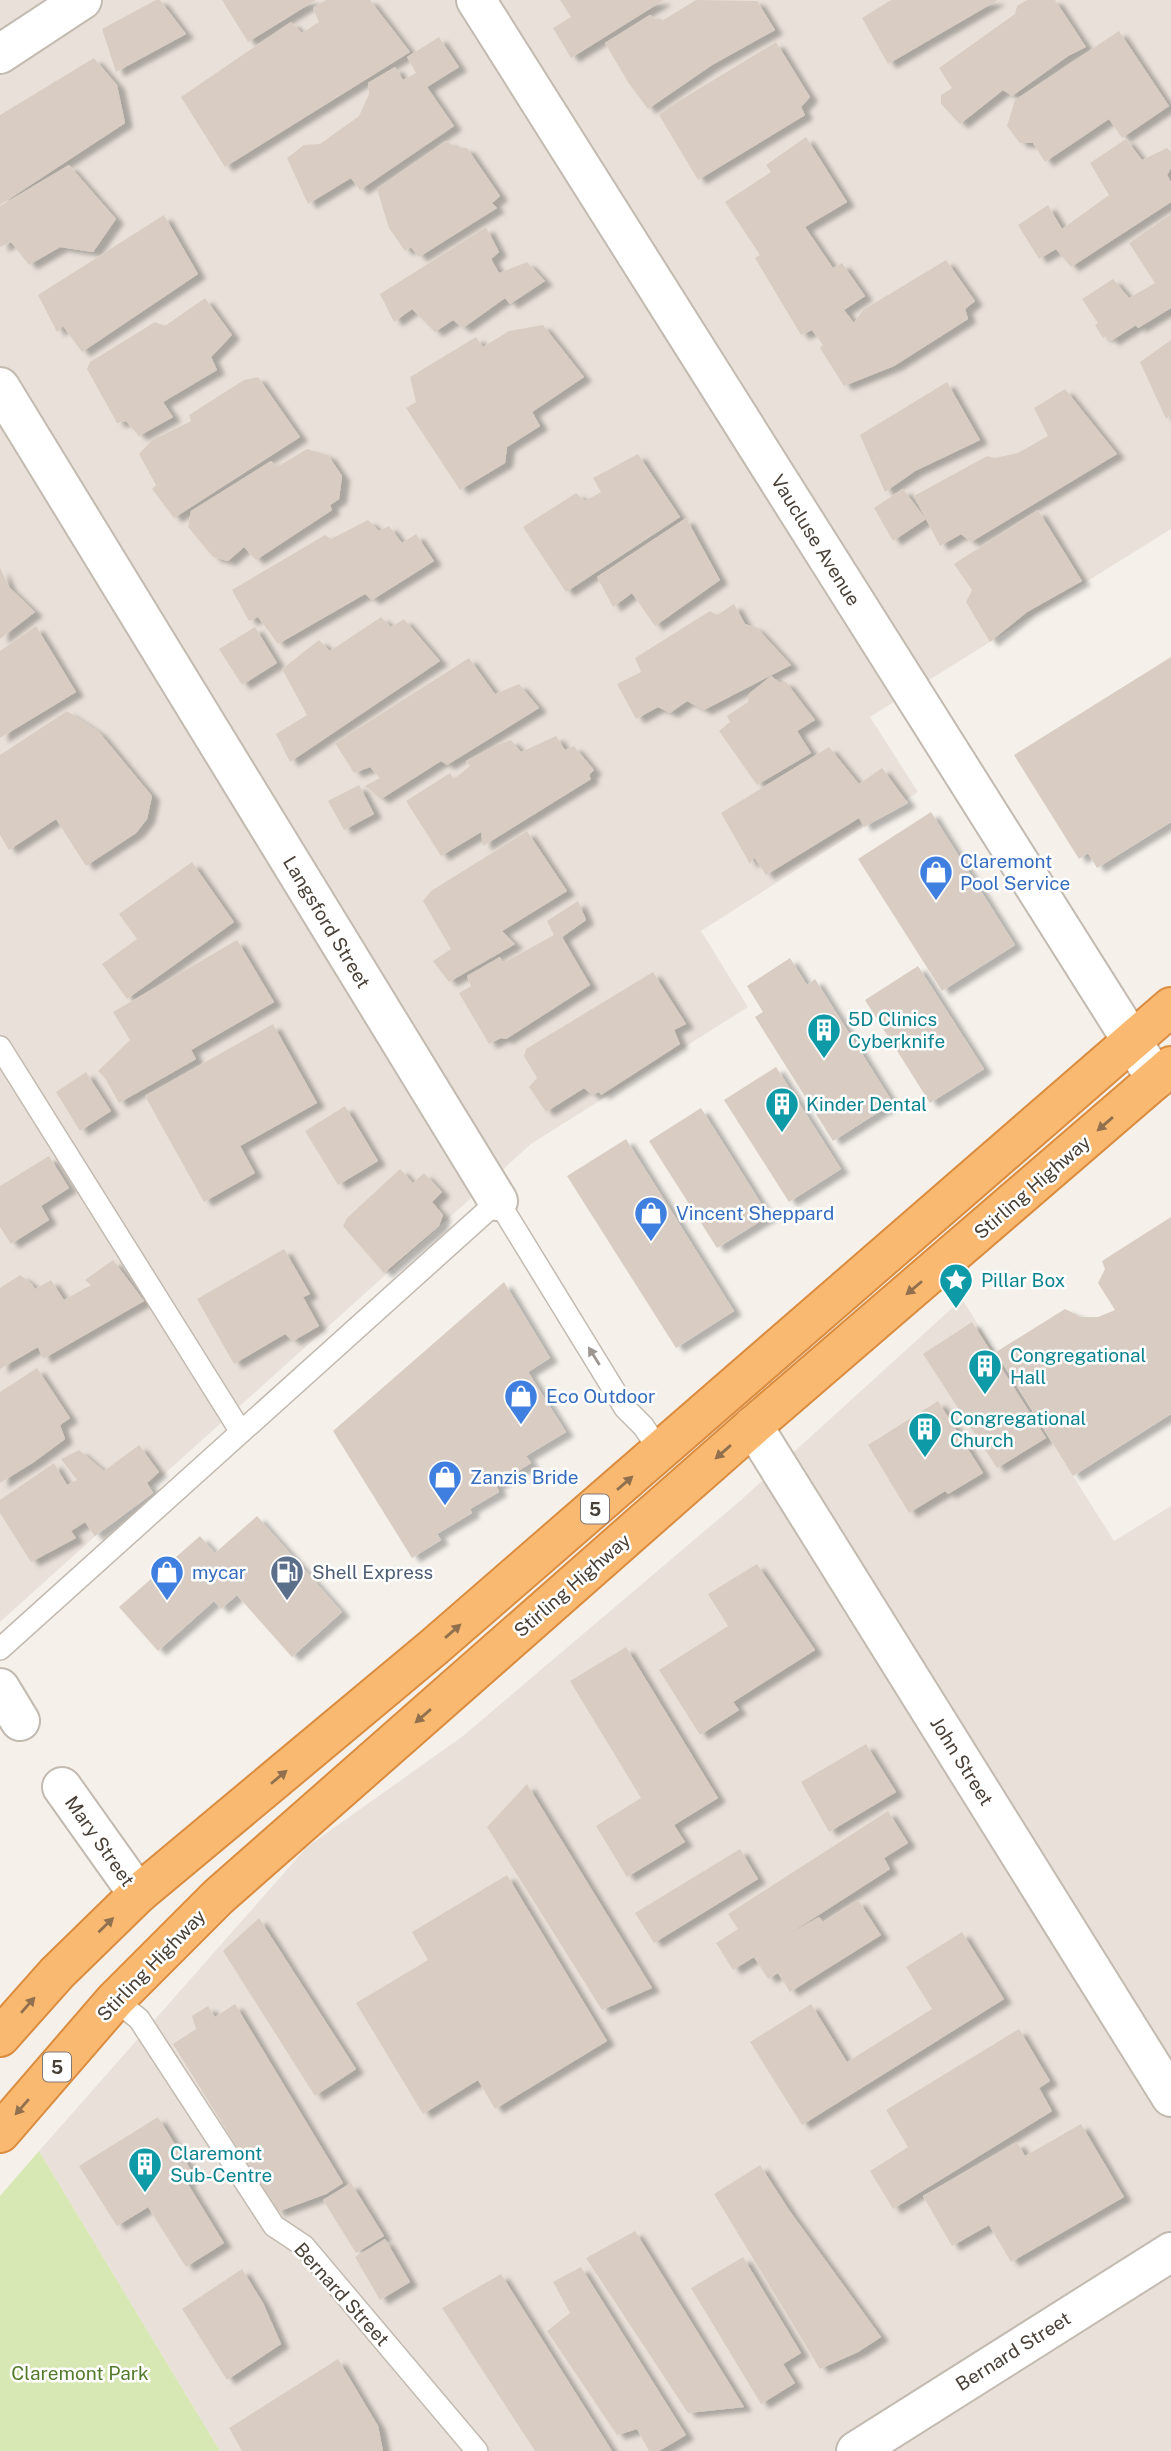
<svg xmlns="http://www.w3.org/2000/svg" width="1171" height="2451" viewBox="0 0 1171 2451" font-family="'Public Sans',sans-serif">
<defs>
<filter id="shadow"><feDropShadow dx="8" dy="4.5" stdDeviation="2" flood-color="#0004"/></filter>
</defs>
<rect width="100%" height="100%" fill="#f5f0ea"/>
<g fill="#e9e1d9">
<path d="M0 0H1171V529L870 717 918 792 701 931 748 1007 531 1144 0 1622Z"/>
<path d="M962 1299 1114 1541 1171 1506V2451H220L39 2151 307 1847 463 1736 741 1500Z"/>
</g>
<path fill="#d8e8b4" d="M39 2151 220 2451H0V2196Z"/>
<g fill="#d9cdc3" filter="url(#shadow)">
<path d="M156 0H160L186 34 116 72 102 29Z"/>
<path d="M222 0H316L248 42Z"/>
<path d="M326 0H370L410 52 225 167 181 97 291 22 302 33 319 22 313 8Z"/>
<path d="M560 0H664L571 58 553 28 571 17Z"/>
<path d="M696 0 757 1 775 30 712 65 648 109 628 82 605 43 650 15 660 22Z"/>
<path d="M891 0H998L888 64 862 18Z"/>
<path d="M1027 0H1055L1086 47 1068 56 1012 96 1003 90 960 124 941 104V95L952 88 939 68 1015 14 1017 6Z"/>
<path d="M1119 31 1169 106 1122 138 1109 119 1045 162 1033 143H1020L1007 126 1015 100Z"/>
<path d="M439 37 459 67 427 87 454 126 360 190 351 178 308 204 287 158 304 145 320 144 359 116 369 94 368 83 395 67 403 80 416 73 407 57Z"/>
<path d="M776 42 810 97 801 107 805 115 698 180 659 115 669 107Z"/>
<path d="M94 58 117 85 125 123 0 205V115Z"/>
<path d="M806 137 847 202 805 227 833 268 842 263 865 296 844 310 854 323 863 310 946 260 975 301 965 309 968 319 894 366 844 386 820 348 823 345 812 330 801 335 755 258 760 255 725 202 771 172 766 165Z"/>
<path d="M1126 139 1142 160 1167 148 1171 152V168L1167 175 1171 182V202L1071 267 1056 249 1039 259 1018 225 1048 205 1062 229 1109 195 1090 163Z"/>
<path d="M446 141 457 148H467L500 196 492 203 497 208 419 257 411 247 405 251 389 228 377 189Z"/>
<path d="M69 165 116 219 93 252 60 247 29 265 11 242 0 247V206Z"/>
<path d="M1171 214V308L1138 328 1136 325 1111 341 1107 336 1103 338 1095 325 1098 323 1082 299 1113 279 1129 298 1155 283 1129 243Z"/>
<path d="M164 215 198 274 82 352 63 326 57 332 38 295Z"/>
<path d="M486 227 499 252 491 259 499 273 527 262 545 281 510 304 505 298 463 328 453 320 435 332 412 309 394 322 380 294Z"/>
<path d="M205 298 232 335 211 357 217 370 163 402 173 417 139 436 126 421 117 423 87 369 90 362 155 322 165 326Z"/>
<path d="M543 325 584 377 532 412 540 426 507 447 505 463 460 490 406 408 416 402 410 377 476 337 483 347 509 331Z"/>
<path d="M1171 340V415L1166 419 1140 362Z"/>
<path d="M258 377 300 437 174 518 152 489 156 485 139 454 152 440 191 421 189 415 244 380Z"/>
<path d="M947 382 980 440 915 471 885 492 860 435Z"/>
<path d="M1065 389 1117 454 971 542 961 534 940 546 914 496 987 456 995 458 1018 453 1048 436 1034 408Z"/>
<path d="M307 449 328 455 342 476 339 499 330 505 332 510 256 560 244 547 228 561 213 557 188 527 191 511 271 461 277 467Z"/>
<path d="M638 454 680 517 566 592 523 527 576 493 585 501 601 492 593 478Z"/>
<path d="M903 489 926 519 893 541 874 508Z"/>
<path d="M1038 510 1082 581 1027 612 990 642 966 602 972 590 954 564Z"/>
<path d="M686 518 720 580 655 626 632 593 613 607 597 577Z"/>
<path d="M368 520 379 531 389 526 402 543 416 534 434 561 372 600 365 594 278 644 258 617 249 621 232 590 325 535 331 539Z"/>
<path d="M0 568 9 587 35 612 0 639Z"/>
<path d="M734 604 745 624 757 628 791 665 704 710 687 701 670 713 658 707 636 719 617 684 641 672 635 658 710 611 717 615Z"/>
<path d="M381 617 391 627 404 619 440 661 290 762 276 734 307 715 282 669 319 640 330 651Z"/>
<path d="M36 626 76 692 0 738V651Z"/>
<path d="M255 627 277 663 242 685 219 649Z"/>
<path d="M1171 657V822L1097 868 1088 853 1079 859 1014 755Z"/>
<path d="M469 658 495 694 519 684 539 708 447 765 441 761 381 799 365 786 380 778 370 767 354 773 335 743Z"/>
<path d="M771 676 779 682H786L815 720 797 731 811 753 757 785 719 731 730 722 727 716 748 702 749 694Z"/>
<path d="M67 711 99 732 152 796 147 819 136 833 86 866 56 819 9 850 0 835V755Z"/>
<path d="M556 736 565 750 574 746 594 770 589 775 591 779 483 846 481 832 441 856 406 801 450 773 454 779 470 766 466 761 497 745 511 740 521 752Z"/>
<path d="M829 747 859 784 882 768 908 803 864 827 859 818 766 875 754 857 750 864 721 813Z"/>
<path d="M359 785 374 814 344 830 328 801Z"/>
<path d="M931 812 1015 945 942 991 858 859Z"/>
<path d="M527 831 567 891 502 931 515 944 449 982 433 961 451 949 423 901 431 891Z"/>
<path d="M192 862 234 922 127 999 102 964 137 939 119 914Z"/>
<path d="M578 901 586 920 562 937 590 985 506 1039 501 1038 489 1044 459 993 471 986 467 976 500 957 503 963 554 935 547 921Z"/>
<path d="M237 940 274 1002 191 1050 196 1059 119 1103 105 1078 98 1071 130 1040 113 1012Z"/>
<path d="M790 958 807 985 815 979 893 1103 833 1141 755 1017 763 1012 747 986Z"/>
<path d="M918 966 984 1069 930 1103 865 1000Z"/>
<path d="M653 972 686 1024 674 1030 680 1044 601 1095 599 1092 592 1095 584 1088 546 1112 529 1087 537 1078 524 1056 526 1049Z"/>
<path d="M273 1024 317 1103 240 1146 255 1173 204 1202 145 1096Z"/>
<path d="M776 1067 841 1169 789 1202 724 1100Z"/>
<path d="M86 1072 111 1111 80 1131 56 1092Z"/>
<path d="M345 1106 378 1161 338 1185 305 1131Z"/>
<path d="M701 1108 769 1216 717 1248 649 1141Z"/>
<path d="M626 1139 734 1311 676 1348 567 1176Z"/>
<path d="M49 1156 69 1188 41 1206 49 1220 11 1244 0 1227V1186Z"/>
<path d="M400 1169 413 1183 424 1173 442 1192 432 1202 443 1215 439 1226 384 1273 343 1226 347 1218Z"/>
<path d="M1171 1217V1414L1073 1476 996 1352 1065 1309 1081 1317H1098L1115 1310 1098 1283 1105 1269 1102 1261Z"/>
<path d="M284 1249 310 1294 303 1297 319 1326 293 1341 285 1334 234 1364 197 1299Z"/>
<path d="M113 1260 144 1301 43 1359 38 1347 0 1369V1288L20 1275 31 1283 35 1289 51 1280 64 1300 91 1285 85 1280Z"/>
<path d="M504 1282 550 1358 528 1372 566 1432 526 1456 531 1463 496 1485 499 1492 470 1509 472 1513 437 1534 441 1540 412 1558 333 1431Z"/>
<path d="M972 1322 1046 1438 997 1468 923 1354Z"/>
<path d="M37 1368 70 1418 60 1425 65 1439 34 1462 0 1483V1392Z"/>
<path d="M938 1401 983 1473 948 1494 945 1491 909 1513 868 1445Z"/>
<path d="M139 1445 159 1472 147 1483 153 1493 95 1536 85 1522 71 1531 76 1538 31 1562 0 1513V1500L54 1463 67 1485 77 1480 61 1459 79 1450 104 1471Z"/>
<path d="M257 1516 342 1612 292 1657 237 1595 221 1609 214 1601 158 1651 119 1607 200 1536 215 1553Z"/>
<path d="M757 1564 815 1650 733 1702 739 1710 700 1735 659 1670 728 1626 708 1594Z"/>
<path d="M626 1647 718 1798 674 1825 685 1842 627 1877 596 1826 641 1798 570 1681Z"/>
<path d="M866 1744 896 1792 829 1832 801 1782Z"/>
<path d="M527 1784 652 1988 602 2010 487 1827Z"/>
<path d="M888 1811 908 1843 884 1858 890 1869 789 1934 819 1917 823 1922 858 1900 881 1935 790 1992 778 1973 768 1979 754 1957 733 1970 716 1943 738 1929 728 1914Z"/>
<path d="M740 1849 758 1879 654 1943 635 1913Z"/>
<path d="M507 1875 607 2041 495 2109 478 2080 423 2114 356 2003 428 1960 412 1932Z"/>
<path d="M259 1918 356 2069 315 2096 223 1951Z"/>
<path d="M962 1932 1004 1999 802 2125 750 2042 811 2004 847 2062 932 2009 906 1967Z"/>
<path d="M235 2004 343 2183 326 2194 277 2212 173 2044 196 2029 192 2016 208 2006 215 2017Z"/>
<path d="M1019 2029 1050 2081 1039 2088 1052 2111 893 2209 870 2171 908 2147 886 2110Z"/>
<path d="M158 2117 194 2175 186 2181 224 2243 186 2267 148 2207 117 2226 79 2166Z"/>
<path d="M1081 2124 1124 2197 1011 2262 989 2225 952 2246 923 2196 1017 2142 1025 2156Z"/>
<path d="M760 2165 789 2210 881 2337 858 2352 820 2369 714 2194Z"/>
<path d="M351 2183 384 2236 356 2253 323 2200Z"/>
<path d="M635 2231 744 2407 688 2413 586 2258Z"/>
<path d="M385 2239 410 2282 380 2300 355 2257Z"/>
<path d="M743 2257 801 2353 783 2364 795 2383 761 2404 691 2288Z"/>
<path d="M581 2267 686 2435 659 2451H649L637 2429 617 2435 547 2331 570 2313 553 2282Z"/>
<path d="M242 2269 263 2303 281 2344 227 2380 182 2309Z"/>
<path d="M501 2274 612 2451H535L442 2308Z"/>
<path d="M338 2359 378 2426 383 2451H242L229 2428Z"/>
</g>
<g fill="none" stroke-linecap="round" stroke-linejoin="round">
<g stroke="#c3bab0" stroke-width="24">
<g id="lane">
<path d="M0 1047 241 1432"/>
<path d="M0 1649 498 1201 625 1408 643 1426 661 1452"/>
<path d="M115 2000 139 2019 274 2226 304 2246 477 2451"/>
</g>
</g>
<g stroke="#c3bab0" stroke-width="42">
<g id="street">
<path d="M476 0 1156 1079"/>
<path d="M0 54 82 0"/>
<path d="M0 387 498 1201"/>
<path d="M753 1426 1171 2097"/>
<path d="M0 1688 20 1721"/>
<path d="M62 1787 138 1894"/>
<path d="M856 2451 1171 2252"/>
</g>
</g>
<g stroke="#da8c3f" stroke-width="42">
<g id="highway">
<path d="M0 2037 57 1973 138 1894 434 1647 1171 1007"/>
<path d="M0 2133 115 2000 218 1897 753 1426 1171 1066"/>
</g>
</g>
<use href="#lane" stroke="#fff" stroke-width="21"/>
<use href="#street" stroke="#fff" stroke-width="38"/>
<use href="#highway" stroke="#fab970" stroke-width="38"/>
</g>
<defs><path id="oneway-solid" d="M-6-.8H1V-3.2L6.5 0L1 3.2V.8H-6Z" transform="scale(1.75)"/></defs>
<g fill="#90704e">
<use href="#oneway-solid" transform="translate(1105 1124) rotate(139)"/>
<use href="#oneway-solid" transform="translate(914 1288) rotate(140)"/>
<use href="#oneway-solid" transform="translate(723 1452) rotate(139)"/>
<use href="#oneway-solid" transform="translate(625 1483) rotate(-41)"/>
<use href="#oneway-solid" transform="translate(453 1631) rotate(-41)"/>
<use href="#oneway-solid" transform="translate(423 1716) rotate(139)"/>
<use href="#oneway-solid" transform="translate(279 1777) rotate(-40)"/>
<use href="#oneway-solid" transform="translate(106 1925) rotate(-44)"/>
<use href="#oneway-solid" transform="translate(28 2005) rotate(-49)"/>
<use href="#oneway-solid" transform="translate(22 2107) rotate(131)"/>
</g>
<use fill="#9b9692" href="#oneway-solid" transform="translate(594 1356) rotate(-122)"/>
<defs>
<g id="shop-pin" transform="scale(1.75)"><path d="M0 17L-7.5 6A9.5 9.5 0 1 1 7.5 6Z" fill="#3f7fe0" stroke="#fff"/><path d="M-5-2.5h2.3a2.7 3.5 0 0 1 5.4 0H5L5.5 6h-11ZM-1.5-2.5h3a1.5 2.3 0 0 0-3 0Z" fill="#fff"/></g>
<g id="building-pin" transform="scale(1.75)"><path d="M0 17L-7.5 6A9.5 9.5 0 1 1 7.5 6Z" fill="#0f9aa8" stroke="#fff"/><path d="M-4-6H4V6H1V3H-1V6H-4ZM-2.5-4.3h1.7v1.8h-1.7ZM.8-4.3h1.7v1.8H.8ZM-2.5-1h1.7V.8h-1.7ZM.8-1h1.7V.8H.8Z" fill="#fff"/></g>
<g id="sight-pin" transform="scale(1.75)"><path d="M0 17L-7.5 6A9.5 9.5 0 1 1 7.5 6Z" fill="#0f9aa8" stroke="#fff"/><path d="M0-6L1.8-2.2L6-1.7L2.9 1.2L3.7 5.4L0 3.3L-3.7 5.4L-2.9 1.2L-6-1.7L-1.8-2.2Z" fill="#fff"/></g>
<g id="fuel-pin" transform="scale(1.75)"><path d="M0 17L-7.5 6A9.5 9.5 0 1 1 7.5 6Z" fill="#5c6f8a" stroke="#fff"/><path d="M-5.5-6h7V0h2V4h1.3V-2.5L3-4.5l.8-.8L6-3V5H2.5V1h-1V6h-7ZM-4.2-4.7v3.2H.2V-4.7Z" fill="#fff"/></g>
</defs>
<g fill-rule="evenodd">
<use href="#shop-pin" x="936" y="872"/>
<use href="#building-pin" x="824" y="1030"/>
<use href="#building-pin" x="782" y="1104"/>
<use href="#shop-pin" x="651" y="1213"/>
<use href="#sight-pin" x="956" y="1280"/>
<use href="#building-pin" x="985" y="1366"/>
<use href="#shop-pin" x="521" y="1396"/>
<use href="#building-pin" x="925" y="1429"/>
<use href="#shop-pin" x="445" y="1477"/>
<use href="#shop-pin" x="167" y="1572"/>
<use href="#fuel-pin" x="287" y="1572"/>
<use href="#building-pin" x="145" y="2164"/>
</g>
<g text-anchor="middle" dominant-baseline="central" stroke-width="5" stroke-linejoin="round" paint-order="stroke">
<g fill="#fff" stroke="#807974" stroke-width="2">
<rect x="581" y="1494.5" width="28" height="29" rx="5"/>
<rect x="43" y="2052.5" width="28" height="29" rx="5"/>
</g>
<g font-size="18" font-weight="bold" fill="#494038">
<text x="595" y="1509">5</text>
<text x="57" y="2067">5</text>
</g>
<g font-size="19" fill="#494038" stroke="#fff">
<text transform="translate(816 540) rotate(58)">Vaucluse Avenue</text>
<text transform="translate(327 922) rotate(59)">Langsford Street</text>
<text transform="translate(1032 1187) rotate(-41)">Stirling Highway</text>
<text transform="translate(572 1585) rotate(-41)">Stirling Highway</text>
<text transform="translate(962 1761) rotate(58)">John Street</text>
<text transform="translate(100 1841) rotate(55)">Mary Street</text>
<text transform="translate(151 1965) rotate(-46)">Stirling Highway</text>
<text transform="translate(342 2294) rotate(48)">Bernard Street</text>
<text transform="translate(1013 2351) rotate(-32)">Bernard Street</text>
</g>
<g font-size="19" fill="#366cbe" stroke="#fff" text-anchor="start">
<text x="960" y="861">Claremont<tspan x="960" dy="22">Pool Service</tspan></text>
<text x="676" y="1213">Vincent Sheppard</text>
<text x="546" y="1396">Eco Outdoor</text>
<text x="470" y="1477">Zanzis Bride</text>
<text x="192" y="1572">mycar</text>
</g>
<g font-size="19" fill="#0d838f" stroke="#fff" text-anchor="start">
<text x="848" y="1019">5D Clinics<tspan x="848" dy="22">Cyberknife</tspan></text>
<text x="806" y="1104">Kinder Dental</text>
<text x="981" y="1280">Pillar Box</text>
<text x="1010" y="1355">Congregational<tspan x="1010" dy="22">Hall</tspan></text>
<text x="950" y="1418">Congregational<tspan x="950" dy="22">Church</tspan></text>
<text x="170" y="2153">Claremont<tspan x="170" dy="22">Sub-Centre</tspan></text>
</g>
<g font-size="19" fill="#4e5e75" stroke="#fff" text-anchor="start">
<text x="312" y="1572">Shell Express</text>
</g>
<g font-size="19" fill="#547a2c" stroke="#fff">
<text x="80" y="2373">Claremont Park</text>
</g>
</g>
</svg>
